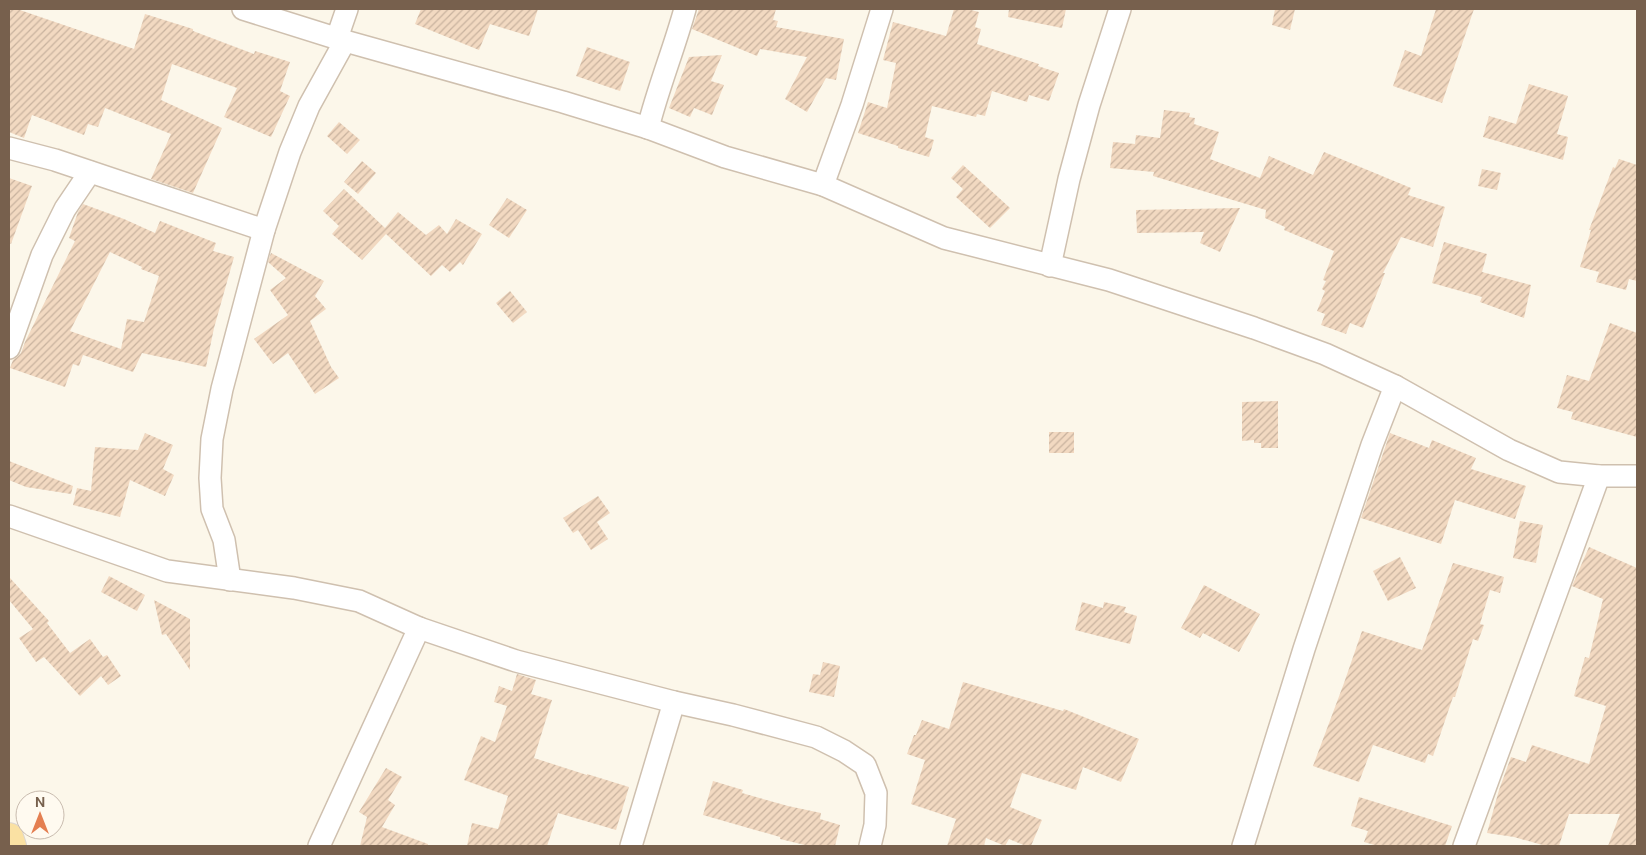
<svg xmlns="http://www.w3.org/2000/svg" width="1646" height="855" viewBox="0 0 1646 855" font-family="'DM Sans',sans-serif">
<defs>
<pattern id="building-hatch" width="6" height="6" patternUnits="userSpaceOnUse" patternTransform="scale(1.25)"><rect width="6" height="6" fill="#f2d9c1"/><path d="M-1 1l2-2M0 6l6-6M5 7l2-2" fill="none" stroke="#c9b39f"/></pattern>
</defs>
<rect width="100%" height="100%" fill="#fcf7ea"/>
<g fill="url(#building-hatch)" fill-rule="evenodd">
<path d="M9 9H17L134 49 145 14 193 29V31L254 54 255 51 290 62 280 91 290 96 271 137 224 117 237 88 172 64 161 100 222 128 193 193 151 179 171 134 105 108 98 127 88 124 84 135 32 115 24 138 9 132Z"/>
<path d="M421 9H538L529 36 490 24 479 50 415 24Z"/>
<path d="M699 9H776L773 20 778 21 776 27 844 39 836 80 826 78 807 112 785 99 807 57 760 49 757 56 692 29Z"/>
<path d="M954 9H967L979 12 975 27 981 29 977 44 1039 64 1038 66 1059 73 1049 101 1029 95 1027 102 992 91 985 116 977 114 976 117 932 106 925 137 934 140 929 157 898 148V146L858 133 868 102 887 108 896 63 883 60 893 22 946 36Z"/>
<path d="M1009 9H1066L1062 28 1008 17Z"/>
<path d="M1275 9H1295L1290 30 1272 25Z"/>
<path d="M1436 9H1474L1442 103 1393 86 1405 50 1421 56Z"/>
<path d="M587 47 630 62 620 91 576 76Z"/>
<path d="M722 55 711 81 724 85 712 115 694 108 690 117 669 108 689 57Z"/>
<path d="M1529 84 1568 96 1557 134 1568 137 1563 160 1483 137 1489 116 1516 124Z"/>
<path d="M1164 110 1190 113 1189 117 1195 118 1194 124 1219 132 1210 159 1260 178 1269 156 1313 175 1324 152 1411 188 1408 195 1445 207 1433 247 1401 237 1383 273H1385L1363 328 1350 323 1346 334 1321 325 1325 314 1317 311 1325 291 1322 289 1326 281 1323 280 1334 251 1284 230 1285 227 1265 218 1266 210 1153 176 1154 172 1110 168 1113 142 1135 144 1136 135 1160 138Z"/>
<path d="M339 122 360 140 347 154 327 136Z"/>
<path d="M1619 159 1637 165V281L1629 279 1626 290 1596 282 1599 272 1580 267 1591 230H1589L1613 167 1615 168Z"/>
<path d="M362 161 376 173 358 194 344 182Z"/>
<path d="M963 165 1010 208 990 228 956 197 963 189 951 178Z"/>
<path d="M1482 169 1501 173 1497 190 1478 186Z"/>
<path d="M9 178 32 186 11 244 9 243Z"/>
<path d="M344 189 385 228 398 212 426 235 439 225 447 234 456 219 482 234 463 265 460 262 450 272 442 265 431 276 386 234 362 260 332 234 339 226 323 211Z"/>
<path d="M507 198 527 210 509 238 489 225Z"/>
<path d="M83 204 124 219 155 233 160 221 216 243 213 251 234 257 214 328 206 367 142 353 133 372 83 355 79 366 73 364 65 387 10 368 13 360 17 357 21 353 25 342 75 241 69 238 78 212ZM110 252 142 267 141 269 159 276 144 322 127 319 121 349 70 331Z"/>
<path d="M1240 208 1220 252 1200 243 1204 232 1137 233 1136 210Z"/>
<path d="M1444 242 1487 254 1482 272 1531 285 1524 318 1480 302 1482 297 1432 283Z"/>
<path d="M271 253 324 281 315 296 326 309 310 321 331 367 339 378 315 394 288 353 273 364 254 339 288 315 270 290 286 278 268 262Z"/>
<path d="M510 291 527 312 513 323 496 303Z"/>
<path d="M1610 323 1637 333V437L1571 419 1573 412 1557 408 1567 375 1589 381Z"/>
<path d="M1278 401V448H1261V443H1254V440L1242 441V402Z"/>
<rect x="1049" y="432" width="25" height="21"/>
<path d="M145 433 173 445 163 469 174 475 165 496 130 480 120 517 73 505 77 488 91 491 95 447 138 450Z"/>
<path d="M1390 433 1429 448 1432 440 1476 458 1471 469 1526 486 1515 519 1455 500 1441 544 1361 518Z"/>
<path d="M9 461 73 486 71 494 26 487 9 480Z"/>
<path d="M598 496 610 513 597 522 608 539 591 550 578 530 573 533 563 518Z"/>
<path d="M1520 521 1543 525 1536 563 1513 558Z"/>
<path d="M1589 547 1637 568V846H1608L1620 814H1569L1559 846H1546L1514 837 1487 833 1499 790 1511 757 1526 762 1532 745 1589 764 1606 706 1574 696 1585 657 1589 658 1603 599 1572 586Z"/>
<path d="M1400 557 1416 588 1388 601 1373 571Z"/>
<path d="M1453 563 1504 577 1500 593 1490 590 1480 624 1484 625 1478 641 1473 639 1455 697H1453L1433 756 1428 754 1425 763 1373 745 1359 782 1313 766 1344 683 1362 631 1422 650Z"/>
<path d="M109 576 145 595 137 611 101 592Z"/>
<path d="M10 578 49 621 47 623 70 653 90 639 103 657 107 655 121 676 108 685 101 676 80 696 44 657 36 662 19 638 33 629 9 600V579Z"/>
<path d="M1204 585 1260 614 1239 652 1203 633 1200 638 1181 628Z"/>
<path d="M154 600 190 619V670L166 634 162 635Z"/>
<path d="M1082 602 1103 608 1104 602 1126 607 1124 612 1137 616 1130 644 1075 630Z"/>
<path d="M823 662 840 666 834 697 809 692 813 674 820 675Z"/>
<path d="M517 674 536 680 531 694 552 700 534 758 587 775V774L629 787 616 830 558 813 547 846H467L472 823 498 829 508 796 464 780 481 736 495 742 507 706 494 702 499 686 512 691Z"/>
<path d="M963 682 1063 711 1064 709 1139 739 1121 782 1083 767 1076 790 1022 773 1010 807 1042 820 1031 846H1026L1009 839 1005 846 986 838 984 846H947L956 819 911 804 925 760 907 754 914 735H916L922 720 949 729Z"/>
<path d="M386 768 402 777 388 800 395 805 382 827 428 844V846H360L367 817 359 812Z"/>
<path d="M713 781 743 790 742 793 788 806 821 813 820 819 840 825 835 846H809L780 839V837L703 815Z"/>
<path d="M1359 797 1452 826 1445 846H1378L1364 842 1368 831 1351 826Z"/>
</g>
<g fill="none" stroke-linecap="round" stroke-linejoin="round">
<g stroke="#cfc0af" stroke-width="24">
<g id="minor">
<path d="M243 9 345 41 563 102 648 128 725 157 823 185 944 238 1109 280 1254 328 1325 354 1395 386 1509 450 1559 472 1599 476H1637"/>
<path d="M337 38 347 9"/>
<path d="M648 128C658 88 674 49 685 9"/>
<path d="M9 148 55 160 264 230"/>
<path d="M823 185 852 105 882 9"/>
<path d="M1050 266 1069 179 1089 105 1120 9"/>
<path d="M9 348 42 255 65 209 90 172"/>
<path d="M9 516 167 571 294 588 359 601 419 628 516 661 674 702 733 715 816 737 844 751 865 765 876 793 875 825 870 846"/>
<path d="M230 580 224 540 212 509 210 478 212 439 222 389 264 230 290 152 309 106 345 41"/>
<path d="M319 846 419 628"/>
<path d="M631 846 674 702"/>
<path d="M1243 846 1304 649 1372 445 1395 386"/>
<path d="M1464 846 1599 476"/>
</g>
</g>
<g stroke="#dcd6d1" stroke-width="30">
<path id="major" d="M9 837 12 846"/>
</g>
<use href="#minor" stroke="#fff" stroke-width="21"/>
<use href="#major" stroke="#fae1a3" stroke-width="28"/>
</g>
<rect width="1646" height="855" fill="none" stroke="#77604d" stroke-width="20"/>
<g transform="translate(40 815)"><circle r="24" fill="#fffaf0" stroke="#c9bcaf"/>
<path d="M0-4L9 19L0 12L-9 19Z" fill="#e47f51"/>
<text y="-8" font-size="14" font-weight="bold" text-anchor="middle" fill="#77604d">N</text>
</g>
</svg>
